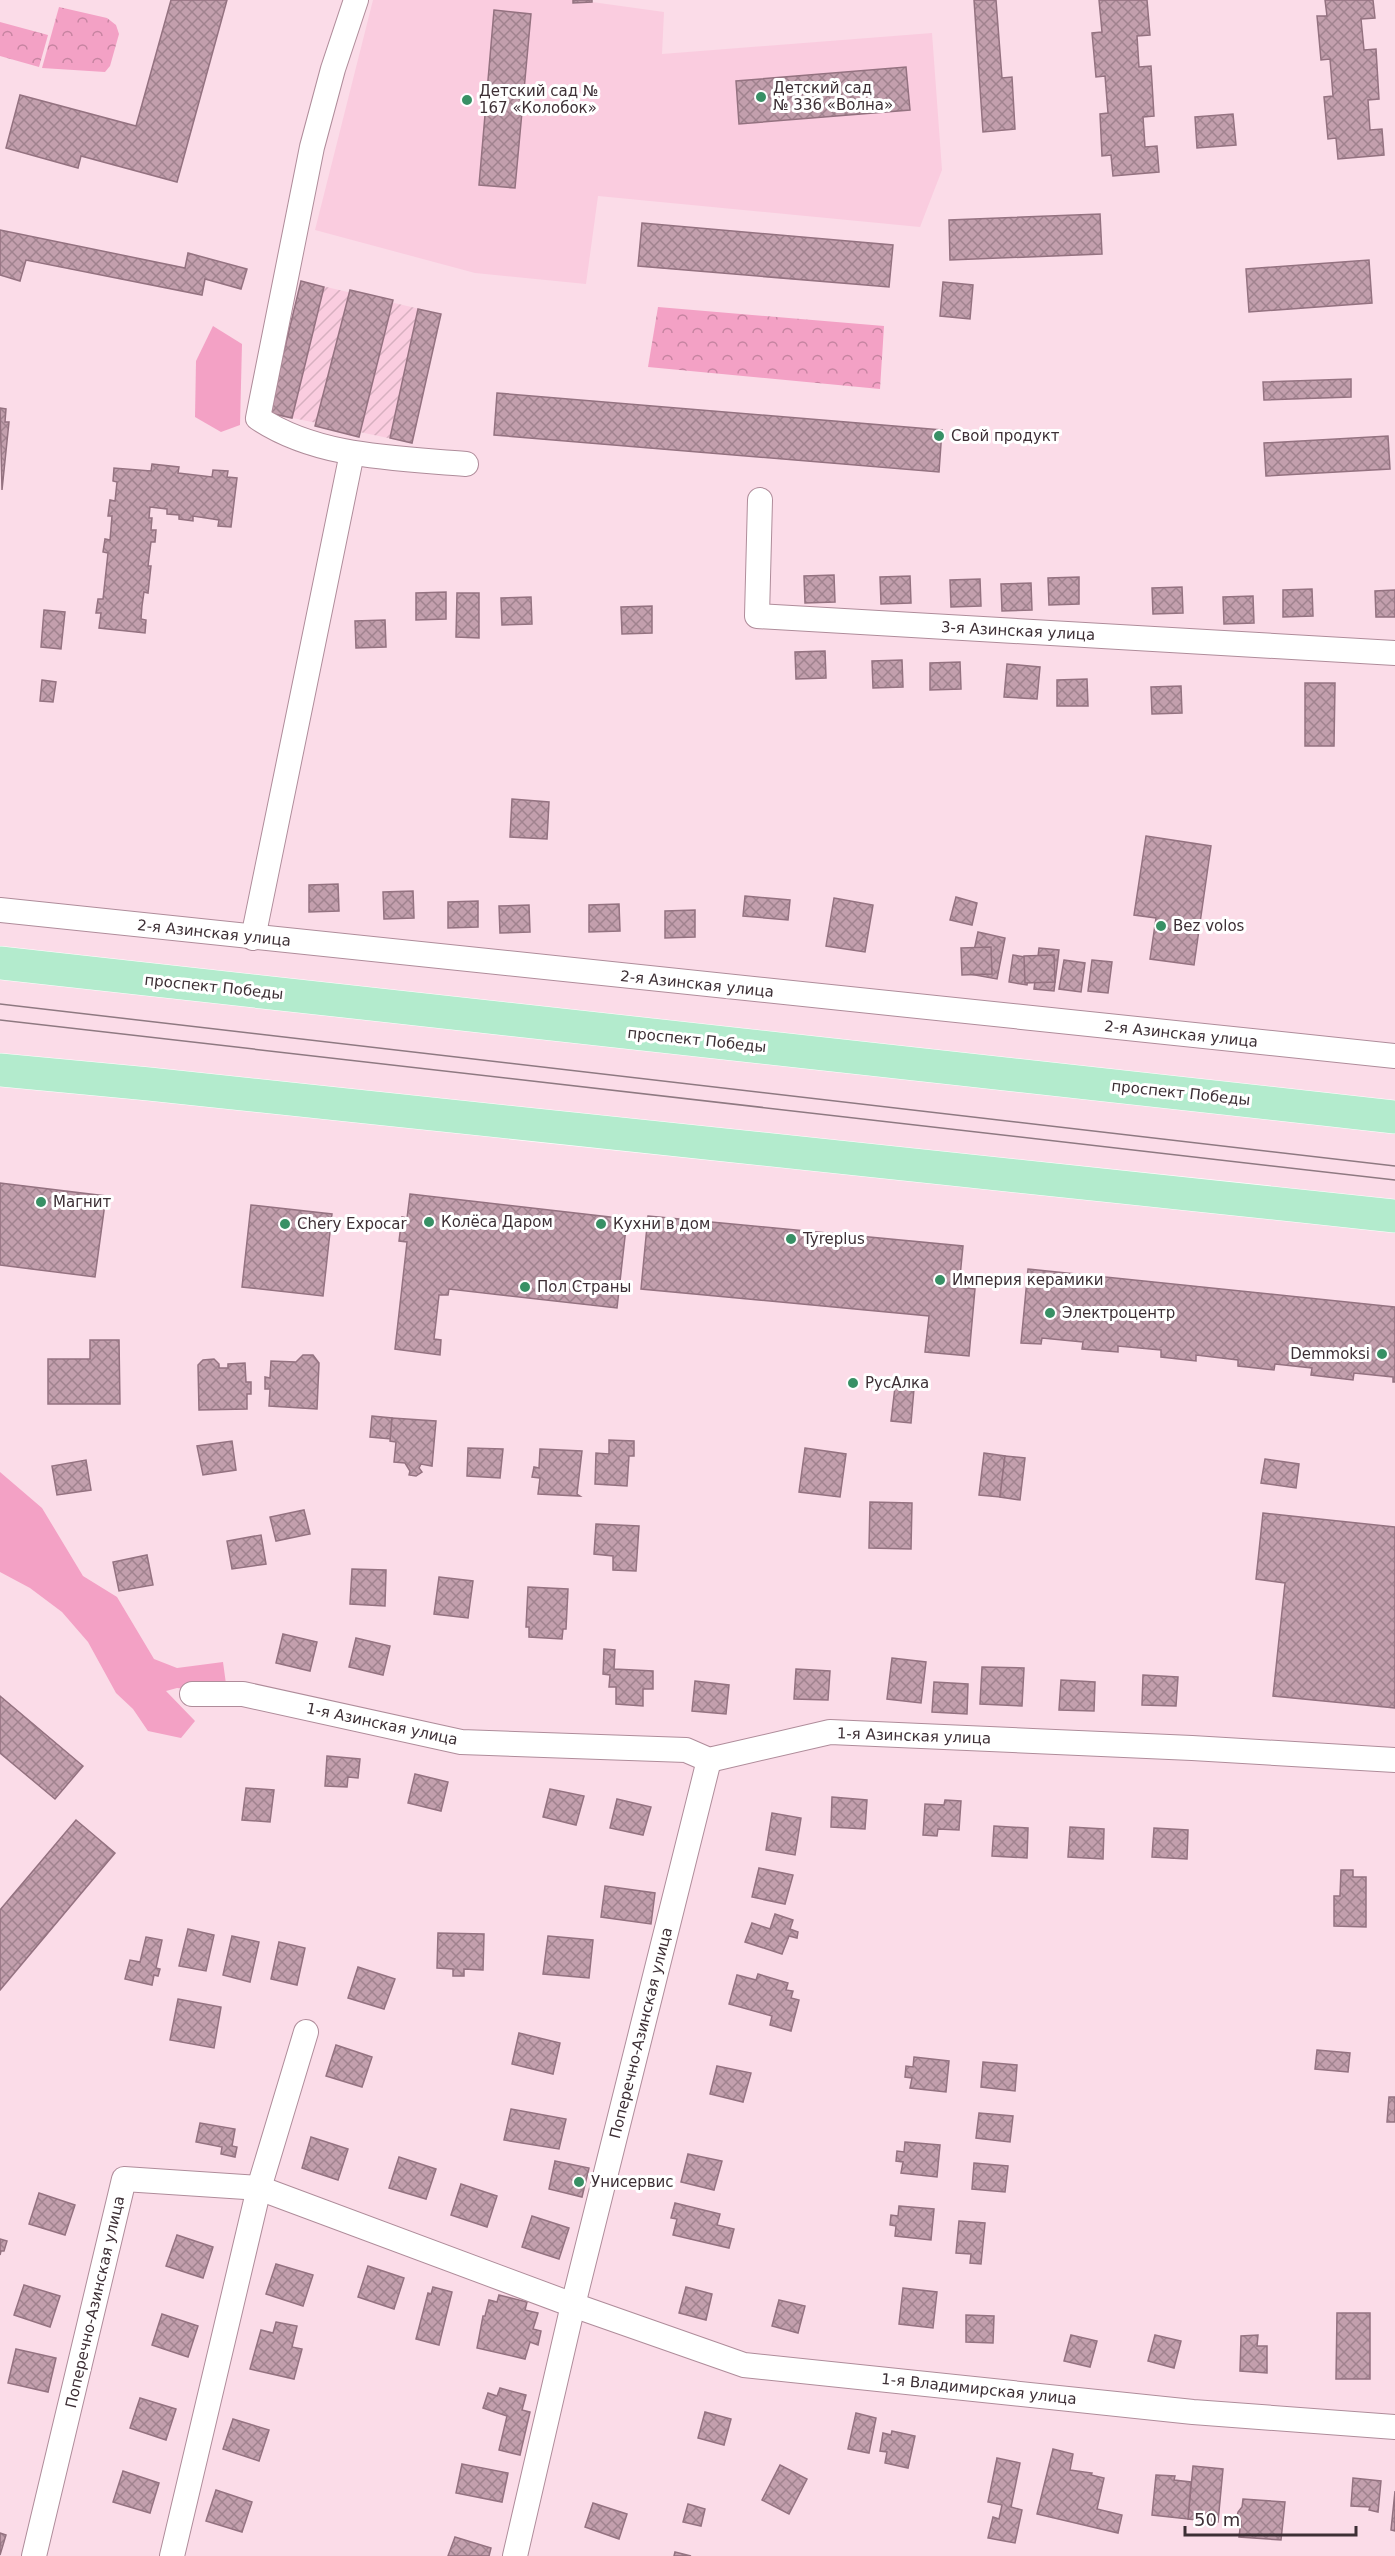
<svg xmlns="http://www.w3.org/2000/svg" width="1395" height="2556" viewBox="0 0 1395 2556" font-family="'DejaVu Sans',sans-serif">
<defs>
<pattern id="industrial-furrows" width="10" height="10" patternUnits="userSpaceOnUse" patternTransform="scale(1.5)"><rect width="10" height="10" fill="#faccdf"/><path d="M-1 1l2-2M0 10L10 0M9 11l2-2" fill="none" stroke="#d7b0c0"/></pattern>
<pattern id="park-crowns" width="20" height="18" patternUnits="userSpaceOnUse" patternTransform="scale(1.5)"><rect width="20" height="18" fill="#f3a1c5"/><path d="M2 6a3 3 0 1 1 6 0M12 15a3 3 0 1 1 6 0" fill="none" stroke="#c684a1"/></pattern>
<pattern id="building-cross-hatch" width="8" height="8" patternUnits="userSpaceOnUse" patternTransform="scale(1.5)"><rect width="8" height="8" fill="#c39fad"/><path d="M0 0l8 8M0 8l8-8" fill="none" stroke="#a0828e"/></pattern>
</defs>
<rect width="100%" height="100%" fill="#fbdce8"/>
<path fill="#faccdf" d="M373 0H573L574 3 592 2 664 12 662 54 932 33 942 170 920 227 598 196 586 284 475 273 315 230Z"/>
<path fill="url(#industrial-furrows)" d="M301 281 441 314 412 443 269 413Z"/>
<g fill="#f3a1c5">
<path d="M213 326 242 344 240 425 221 432 195 417 196 361Z"/>
<path d="M0 1472 42 1508 83 1576 117 1597 154 1659 177 1668 223 1662 226 1684 204 1691 177 1688 166 1691 195 1721 181 1738 148 1731 133 1709 116 1693 88 1642 62 1612 30 1588 0 1572Z"/>
</g>
<g fill="url(#park-crowns)">
<path d="M59 7 107 18 116 25 119 34 110 66 105 72 42 68Z"/>
<path d="M0 22 48 35 39 67 0 56Z"/>
<path d="M658 307 884 326 880 389 648 367Z"/>
</g>
<g fill="url(#building-cross-hatch)" stroke="#947280" stroke-width="1.5">
<path d="M171 0H227L177 182 81 156 78 168 6 148 20 95 136 126Z"/>
<path d="M573 0H592V2L573 3Z"/>
<path d="M974 0H996L1002 78 1012 77 1015 129 983 132Z"/>
<path d="M1099 0H1147L1150 35 1137 36 1139 67 1151 66 1154 116 1143 117 1145 147 1157 146 1159 172 1113 176 1111 155 1102 156 1100 114 1108 113 1105 76 1096 77 1092 33 1102 32Z"/>
<path d="M1325 0H1373L1375 18 1361 19 1364 50 1376 49 1379 99 1368 100 1370 130 1382 129 1384 155 1338 159 1336 138 1328 139 1324 97 1333 96 1330 59 1321 60 1317 16H1327Z"/>
<path d="M494 10 531 14 515 188 479 185Z"/>
<path d="M906 67 910 110 739 124 736 81Z"/>
<path d="M1233 114 1236 145 1197 148 1195 117Z"/>
<path d="M1100 214 1102 254 950 260 949 220Z"/>
<path d="M642 223 893 245 889 287 638 266Z"/>
<path d="M0 230 185 268 188 253 247 269 241 289 205 279 202 295 26 260 20 281 0 275Z"/>
<path d="M1369 260 1372 303 1249 312 1246 269Z"/>
<path d="M301 281 324 287 292 418 269 413Z"/>
<path d="M943 282 973 285 970 319 940 316Z"/>
<path d="M350 290 393 300 359 437 315 426Z"/>
<path d="M418 309 441 314 412 443 390 438Z"/>
<path d="M1351 379V397L1264 400 1263 382Z"/>
<path d="M497 393 942 430 939 472 494 435Z"/>
<path d="M0 408 6 409 5 422H9L2 490Z"/>
<path d="M1388 436 1390 469 1266 476 1264 443Z"/>
<path d="M152 464 179 467 178 473 212 477 213 470 228 471 227 477 237 478 231 527 218 526 219 520 193 516V521L179 519V515L167 514V509L150 507 149 518H152L151 530H156L155 542H151L148 566H151L148 593 144 592 142 606 141 619 146 620 145 633 99 628 101 613H96L98 599H103L108 553 103 552 105 539 110 540 112 516H108L110 500 115 501 117 482 113 481 114 468 151 471Z"/>
<path d="M834 575 835 602 805 603 804 576Z"/>
<path d="M910 576 911 603 881 604 880 577Z"/>
<path d="M1079 577V604L1049 605 1048 578Z"/>
<path d="M980 579 981 606 951 607 950 580Z"/>
<path d="M1031 583 1032 610 1002 611 1001 584Z"/>
<path d="M1182 587 1183 613 1153 614 1152 588Z"/>
<path d="M1312 589 1313 616 1283 617V590Z"/>
<path d="M1395 590V617H1376L1375 591Z"/>
<path d="M446 592V619L416 620V593Z"/>
<path d="M457 593H479V638L456 637Z"/>
<path d="M1253 596 1254 623 1224 624 1223 597Z"/>
<path d="M531 597 532 624 502 625 501 598Z"/>
<path d="M652 606V633L622 634 621 607Z"/>
<path d="M44 610 65 612 61 649 41 647Z"/>
<path d="M385 620 386 647 356 648 355 621Z"/>
<path d="M825 651 826 678 796 679 795 652Z"/>
<path d="M902 660 903 687 873 688 872 661Z"/>
<path d="M960 662 961 689 930 690V663Z"/>
<path d="M1007 664 1040 667 1037 699 1004 697Z"/>
<path d="M1087 679 1088 706H1057V680Z"/>
<path d="M42 680 56 682 53 702 40 701Z"/>
<path d="M1305 683H1335L1334 746H1305Z"/>
<path d="M1181 686 1182 713 1152 714 1151 687Z"/>
<path d="M512 799 549 802 547 839 510 837Z"/>
<path d="M1146 836 1211 846 1194 965 1150 959 1156 918 1134 915Z"/>
<path d="M338 884 339 911 309 912V885Z"/>
<path d="M413 891 414 918 384 919 383 892Z"/>
<path d="M745 896 790 900 788 920 743 916Z"/>
<path d="M956 897 977 903 972 925 950 920Z"/>
<path d="M834 898 873 905 865 952 826 946Z"/>
<path d="M478 901V927L448 928V902Z"/>
<path d="M619 904 620 931 589 932V905Z"/>
<path d="M529 905 530 932 500 933 499 906Z"/>
<path d="M695 910V937L665 938V911Z"/>
<path d="M978 932 1005 938 997 979 969 974Z"/>
<path d="M991 947 992 974 962 975 961 948Z"/>
<path d="M1039 948 1059 950 1054 991 1034 989Z"/>
<path d="M1013 955 1031 958 1027 985 1009 982Z"/>
<path d="M1054 955 1055 982 1025 983 1024 956Z"/>
<path d="M1064 960 1085 963 1081 992 1059 989Z"/>
<path d="M1092 960 1112 962 1108 993 1088 991Z"/>
<path d="M0 1183 106 1196 95 1277 0 1265Z"/>
<path d="M410 1194 627 1219 617 1308 449 1289 448 1295H439L434 1339 441 1340 440 1355 395 1349 407 1242 399 1241 402 1217 407 1218Z"/>
<path d="M251 1205 332 1214 323 1296 242 1287Z"/>
<path d="M648 1216 963 1246 959 1287 975 1289 969 1356 925 1352 929 1316 641 1289Z"/>
<path d="M1028 1269 1395 1307V1382H1393V1377L1354 1373 1353 1380 1311 1375 1312 1368 1275 1364 1274 1370 1238 1366V1360L1196 1355V1361L1161 1357V1350L1118 1346V1352L1082 1349 1083 1342 1042 1338 1041 1344 1021 1343Z"/>
<path d="M90 1340H119L120 1404H48V1359H90Z"/>
<path d="M303 1355H313L319 1363 317 1409 269 1406 270 1389H265V1377L270 1378 271 1361 296 1362Z"/>
<path d="M214 1359 219 1364V1368H228V1364L245 1363 246 1382H251V1394H247V1409L199 1410 198 1365 203 1360Z"/>
<path d="M895 1387 914 1389 911 1423 891 1421Z"/>
<path d="M372 1416 392 1418 391 1439 370 1437Z"/>
<path d="M392 1418 436 1421 432 1466 421 1464 419 1468 422 1472 416 1476 409 1475 410 1471 405 1463 394 1462 396 1442 390 1441Z"/>
<path d="M609 1440 634 1441V1456H629L627 1486 595 1484 596 1453 609 1454Z"/>
<path d="M232 1441 236 1470 203 1475 197 1446Z"/>
<path d="M468 1448 503 1449 500 1478 467 1476Z"/>
<path d="M805 1448 846 1454 840 1497 799 1492Z"/>
<path d="M540 1449 582 1451 577 1494 580 1496 538 1494 540 1478 532 1477 534 1467 539 1468Z"/>
<path d="M984 1453 1005 1456 1000 1497 979 1495Z"/>
<path d="M1005 1456 1025 1458 1020 1500 1000 1497Z"/>
<path d="M1265 1459 1299 1464 1296 1488 1261 1483Z"/>
<path d="M86 1460 91 1490 57 1495 52 1466Z"/>
<path d="M870 1502 912 1503 911 1549 869 1548Z"/>
<path d="M304 1510 310 1534 276 1541 270 1517Z"/>
<path d="M1263 1513 1395 1527V1708L1273 1696 1285 1583 1256 1579Z"/>
<path d="M596 1524 639 1526 636 1571 613 1570V1556L594 1554Z"/>
<path d="M261 1535 266 1564 232 1569 227 1541Z"/>
<path d="M147 1555 153 1585 119 1591 113 1562Z"/>
<path d="M352 1569 386 1570 385 1606 350 1604Z"/>
<path d="M439 1577 473 1581 468 1618 434 1614Z"/>
<path d="M528 1587 568 1589 566 1629H563L562 1639 529 1637V1627H526Z"/>
<path d="M283 1634 317 1642 310 1671 276 1663Z"/>
<path d="M356 1638 390 1646 383 1675 349 1667Z"/>
<path d="M604 1649 615 1650 614 1669 653 1671V1689H643V1706L616 1704V1687H609L610 1675 603 1674Z"/>
<path d="M892 1658 926 1662 921 1703 887 1699Z"/>
<path d="M982 1667 1024 1668 1022 1706 980 1704Z"/>
<path d="M796 1669 830 1671 828 1700 794 1699Z"/>
<path d="M1143 1675 1178 1677 1176 1706 1142 1705Z"/>
<path d="M1061 1680 1095 1682 1094 1711 1059 1710Z"/>
<path d="M695 1681 729 1685 726 1714 692 1711Z"/>
<path d="M934 1682 968 1684 967 1714 932 1712Z"/>
<path d="M0 1696 83 1766 55 1799 0 1753Z"/>
<path d="M327 1756 360 1759 358 1778 348 1777 347 1787 325 1786Z"/>
<path d="M415 1774 448 1782 441 1811 408 1803Z"/>
<path d="M246 1788 274 1790 270 1822 242 1820Z"/>
<path d="M550 1789 584 1796 576 1825 543 1817Z"/>
<path d="M832 1797 867 1800 865 1829 831 1827Z"/>
<path d="M617 1799 651 1807 643 1835 610 1828Z"/>
<path d="M945 1800 961 1801 959 1830 938 1829 937 1836 923 1835 925 1804 944 1805Z"/>
<path d="M772 1813 801 1818 795 1855 766 1850Z"/>
<path d="M76 1820 115 1853 0 1990V1910Z"/>
<path d="M994 1826 1028 1828 1027 1858 992 1856Z"/>
<path d="M1070 1827 1104 1829 1103 1859 1068 1857Z"/>
<path d="M1154 1828 1188 1830 1187 1859 1152 1857Z"/>
<path d="M759 1868 793 1875 785 1904 752 1897Z"/>
<path d="M1341 1870H1353V1877H1366V1927L1334 1926V1896H1340Z"/>
<path d="M605 1886 655 1893 651 1924 601 1917Z"/>
<path d="M775 1914 793 1920 790 1929 798 1932 797 1938 789 1936 782 1954 745 1942 752 1923 770 1929Z"/>
<path d="M188 1929 214 1935 206 1971 179 1966Z"/>
<path d="M438 1933 484 1934 483 1970 464 1969V1976H453V1969L437 1968Z"/>
<path d="M232 1936 259 1942 250 1982 223 1975Z"/>
<path d="M548 1936 593 1940 589 1978 543 1974Z"/>
<path d="M146 1937 162 1940 156 1968 160 1969 158 1976 154 1975 152 1985 125 1979 130 1960 140 1962Z"/>
<path d="M279 1942 305 1948 297 1985 271 1979Z"/>
<path d="M358 1967 395 1979 384 2009 348 1998Z"/>
<path d="M758 1974 788 1983 786 1990 793 1991 791 1998 799 2000 791 2031 770 2025 772 2016 729 2004 737 1975 756 1980Z"/>
<path d="M178 1999 221 2007 214 2048 170 2040Z"/>
<path d="M519 2033 560 2043 553 2074 512 2064Z"/>
<path d="M336 2045 372 2057 362 2087 326 2076Z"/>
<path d="M1317 2050 1350 2053 1348 2072 1315 2069Z"/>
<path d="M914 2057 949 2061 946 2092 910 2088 912 2078 905 2077 906 2066 913 2067Z"/>
<path d="M983 2062 1017 2065 1015 2091 981 2087Z"/>
<path d="M717 2066 751 2073 743 2102 710 2094Z"/>
<path d="M1389 2097H1395V2122H1387Z"/>
<path d="M511 2109 566 2119 559 2149 504 2140Z"/>
<path d="M979 2113 1013 2116 1010 2142 976 2138Z"/>
<path d="M200 2123 235 2129 232 2146 237 2147 235 2157 221 2154 222 2147 196 2142Z"/>
<path d="M311 2137 348 2149 338 2180 302 2168Z"/>
<path d="M905 2142 940 2145 937 2177 901 2173 903 2162 896 2161 897 2151 904 2152Z"/>
<path d="M688 2154 722 2161 714 2190 681 2182Z"/>
<path d="M399 2157 436 2169 426 2199 389 2188Z"/>
<path d="M555 2161 589 2168 582 2197 549 2189Z"/>
<path d="M974 2163 1008 2166 1005 2192 972 2189Z"/>
<path d="M461 2184 497 2196 487 2227 451 2215Z"/>
<path d="M39 2193 75 2205 65 2235 29 2224Z"/>
<path d="M675 2203 720 2214 717 2225 734 2229 729 2248 673 2235 677 2219 671 2218Z"/>
<path d="M899 2206 934 2209 931 2240 895 2236 896 2226 890 2225 891 2215 898 2216Z"/>
<path d="M532 2216 569 2228 559 2259 522 2247Z"/>
<path d="M959 2221 985 2223 981 2264 970 2263 971 2254 956 2253Z"/>
<path d="M177 2235 213 2247 203 2278 166 2266Z"/>
<path d="M0 2239 7 2241 4 2251H1L0 2255Z"/>
<path d="M276 2264 313 2275 303 2306 266 2294Z"/>
<path d="M368 2266 404 2278 394 2309 358 2297Z"/>
<path d="M24 2285 60 2296 50 2327 14 2315Z"/>
<path d="M433 2287 452 2292 439 2345 416 2339 428 2293 431 2294Z"/>
<path d="M686 2287 712 2294 706 2320 679 2313Z"/>
<path d="M903 2288 937 2292 933 2328 899 2324Z"/>
<path d="M499 2295 527 2302 525 2310 538 2313 533 2329 541 2331 538 2345 530 2342 525 2359 477 2348 483 2316H485L489 2300 497 2302Z"/>
<path d="M779 2300 805 2306 798 2333 772 2326Z"/>
<path d="M1337 2313H1370V2379H1336Z"/>
<path d="M162 2314 198 2326 188 2357 152 2345Z"/>
<path d="M966 2315 994 2316 993 2343 966 2342Z"/>
<path d="M276 2322 297 2326 292 2347 302 2349 294 2379 250 2369 261 2330 273 2333Z"/>
<path d="M1071 2335 1097 2341 1090 2367 1064 2361Z"/>
<path d="M1155 2335 1181 2341 1174 2368 1148 2361Z"/>
<path d="M1258 2335 1257 2346H1267V2373L1240 2371 1241 2336Z"/>
<path d="M16 2349 56 2358 48 2392 8 2383Z"/>
<path d="M500 2388 526 2395 522 2410 530 2412 520 2455 499 2450 507 2416 483 2408 488 2393 497 2396Z"/>
<path d="M140 2398 176 2409 166 2440 130 2428Z"/>
<path d="M705 2412 731 2419 724 2445 698 2438Z"/>
<path d="M856 2413 876 2418 869 2453 848 2449Z"/>
<path d="M233 2419 269 2430 259 2461 223 2449Z"/>
<path d="M892 2431 915 2436 908 2468 885 2463 887 2452 880 2451 883 2433 891 2435Z"/>
<path d="M1053 2449 1073 2454 1070 2470 1092 2473 1091 2475 1104 2478 1097 2509 1122 2515 1118 2533 1037 2514Z"/>
<path d="M997 2458 1020 2463 1011 2507 1022 2510 1015 2543 988 2538 993 2517 999 2519 1002 2505 988 2502Z"/>
<path d="M462 2464 508 2473 502 2502 456 2493Z"/>
<path d="M780 2465 807 2479 789 2514 762 2500Z"/>
<path d="M1193 2466 1223 2469 1218 2522 1188 2519Z"/>
<path d="M123 2471 159 2483 150 2513 113 2502Z"/>
<path d="M1156 2475 1175 2476 1174 2480 1191 2482 1188 2519 1152 2515Z"/>
<path d="M1353 2478 1381 2481 1378 2512 1369 2510 1370 2507 1351 2506Z"/>
<path d="M216 2490 252 2502 242 2532 206 2521Z"/>
<path d="M1395 2491V2531L1391 2530Z"/>
<path d="M1243 2499 1285 2502 1281 2540 1239 2537 1241 2521 1237 2517 1238 2512 1242 2507Z"/>
<path d="M593 2503 627 2514 619 2539 585 2527Z"/>
<path d="M688 2504 705 2509 701 2526 683 2522Z"/>
<path d="M0 2533 6 2535 0 2555Z"/>
<path d="M455 2537 491 2548 489 2556H448Z"/>
<path d="M675 2552 691 2556H674Z"/>
</g>
<g fill="none" stroke-linecap="round" stroke-linejoin="round">
<g stroke="#af8c9a" stroke-width="26">
<g id="street">
<path d="M356 0 333 69 312 147 258 418C318 458 397 458 466 464"/>
<path d="M760 500 757 616 1395 653"/>
<path d="M0 910 1395 1056"/>
<path d="M253 938 352 453"/>
<path d="M192 1694H243L461 1742 686 1750 709 1760 830 1732 1192 1748 1395 1760"/>
<path d="M34 2556 124 2179 259 2188 573 2305 744 2365 1193 2412 1395 2427"/>
<path d="M172 2556 259 2188 306 2032"/>
<path d="M515 2556 573 2305 709 1760"/>
</g>
</g>
<g stroke="#fff" stroke-width="34">
<g id="primary">
<path d="M0 963 1395 1117"/>
<path d="M0 1070 149 1084 1395 1216"/>
</g>
</g>
<use href="#street" stroke="#fff" stroke-width="24"/>
<use href="#primary" stroke="#b3ebcd" stroke-width="33"/>
<g stroke="#8e7981" stroke-width="1.5">
<path d="M0 1004 1395 1166"/>
<path d="M0 1020 1395 1180"/>
</g>
</g>
<g fill="#389065" stroke="#fff" stroke-width="2">
<circle cx="761" cy="97" r="6"/>
<circle cx="467" cy="100" r="6"/>
<circle cx="939" cy="436" r="6"/>
<circle cx="1161" cy="926" r="6"/>
<circle cx="41" cy="1202" r="6"/>
<circle cx="429" cy="1222" r="6"/>
<circle cx="285" cy="1224" r="6"/>
<circle cx="601" cy="1224" r="6"/>
<circle cx="791" cy="1239" r="6"/>
<circle cx="940" cy="1280" r="6"/>
<circle cx="525" cy="1287" r="6"/>
<circle cx="1050" cy="1313" r="6"/>
<circle cx="1382" cy="1354" r="6"/>
<circle cx="853" cy="1383" r="6"/>
<circle cx="579" cy="2182" r="6"/>
</g>
<g text-anchor="middle" dominant-baseline="central" stroke-width="6" stroke-linejoin="round" paint-order="stroke">
<g font-size="15" fill="#3d2f35" stroke="#fff" text-anchor="start">
<text x="773" y="88">Детский сад<tspan x="773" dy="17">№ 336 «Волна»</tspan></text>
<text x="479" y="91">Детский сад №<tspan x="479" dy="17">167 «Колобок»</tspan></text>
<text x="951" y="436">Свой продукт</text>
<text x="1173" y="926">Bez volos</text>
<text x="53" y="1202">Магнит</text>
<text x="441" y="1222">Колёса Даром</text>
<text x="297" y="1224">Chery Expocar</text>
<text x="613" y="1224">Кухни в дом</text>
<text x="803" y="1239">Tyreplus</text>
<text x="952" y="1280">Империя керамики</text>
<text x="537" y="1287">Пол Страны</text>
<text x="1062" y="1313">Электроцентр</text>
<text x="1370" y="1354" text-anchor="end">Demmoksi</text>
<text x="865" y="1383">РусАлка</text>
<text x="591" y="2182">Унисервис</text>
</g>
<g font-size="15" fill="#3d2f35" stroke="#fff">
<text transform="translate(1018 631) rotate(3)">3-я Азинская улица</text>
<text transform="translate(214 933) rotate(6)">2-я Азинская улица</text>
<text transform="translate(697 984) rotate(6)">2-я Азинская улица</text>
<text transform="translate(214 987) rotate(6)">проспект Победы</text>
<text transform="translate(1181 1034) rotate(6)">2-я Азинская улица</text>
<text transform="translate(697 1040) rotate(6)">проспект Победы</text>
<text transform="translate(1181 1093) rotate(6)">проспект Победы</text>
<text transform="translate(382 1724) rotate(12)">1-я Азинская улица</text>
<text transform="translate(914 1736) rotate(2)">1-я Азинская улица</text>
<text transform="translate(641 2033) rotate(-76)">Поперечно-Азинская улица</text>
<text transform="translate(95 2302) rotate(-77)">Поперечно-Азинская улица</text>
<text transform="translate(979 2389) rotate(6)">1-я Владимирская улица</text>
</g>
</g>
<path d="M1185 2526v9h171v-9" fill="none" stroke="#3d2f35" stroke-width="3"/>
<text x="1194" y="2526" font-size="18" fill="#3d2f35" stroke="#ffffff" stroke-width="4.5" paint-order="stroke">50 m</text>
</svg>
